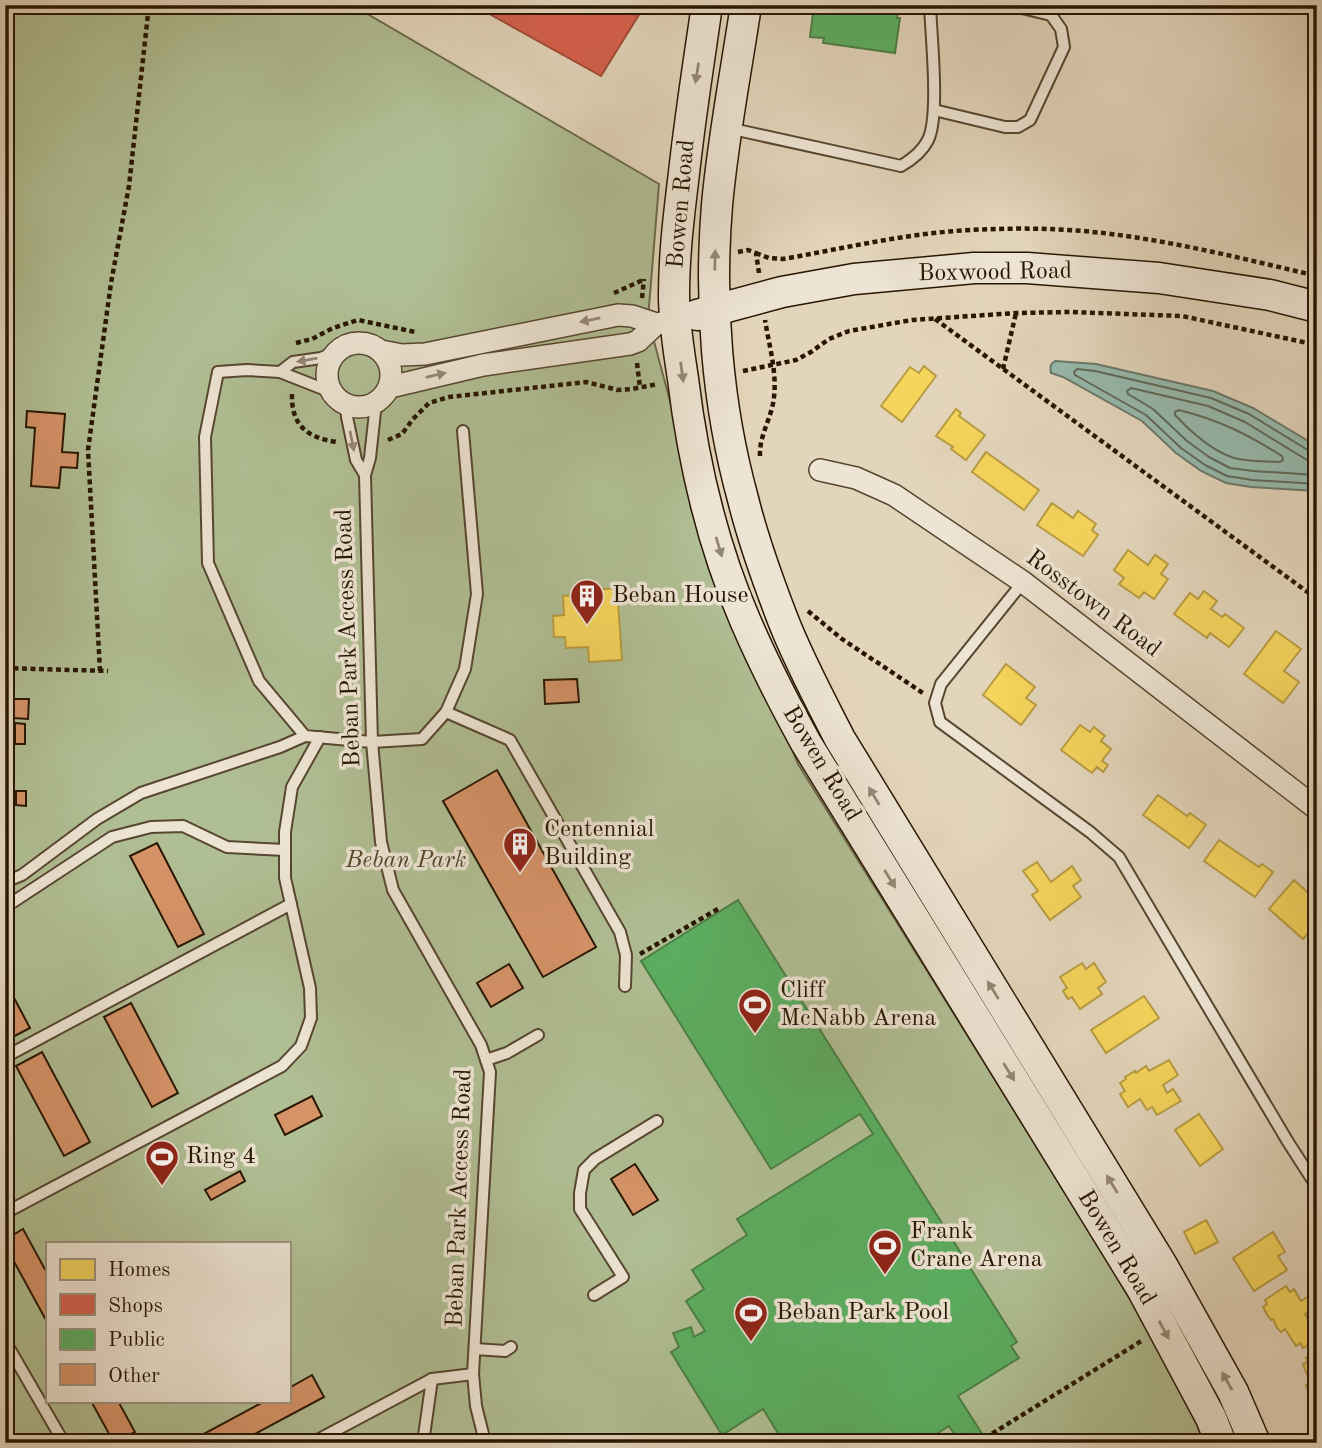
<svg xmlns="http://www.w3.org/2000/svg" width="1322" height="1448" viewBox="0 0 1322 1448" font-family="'Old Standard TT',serif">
<rect width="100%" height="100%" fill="#e3d5bb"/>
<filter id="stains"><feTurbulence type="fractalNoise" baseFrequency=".00286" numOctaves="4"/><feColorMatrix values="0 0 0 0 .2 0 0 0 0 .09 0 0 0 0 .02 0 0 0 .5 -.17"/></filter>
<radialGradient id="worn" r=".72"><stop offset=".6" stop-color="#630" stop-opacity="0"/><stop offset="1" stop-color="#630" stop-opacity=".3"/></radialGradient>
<path fill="#b0be93" stroke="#6c6a4a" stroke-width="2" fill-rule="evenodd" d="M5 5H352L659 184 648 319 704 528 798 764 1178 1373 1204 1443H5ZM47 1243H289V1401H47Z"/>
<path fill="#96b9ad" stroke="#6a7869" stroke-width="2" d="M1055 361 1096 364 1213 391 1253 408 1305 439 1317 448V491L1251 487 1226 483 1201 471 1176 453 1142 421 1063 377 1051 373C1050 367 1050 364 1055 361Z"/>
<g fill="#f6d55c" stroke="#b89c41" stroke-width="2">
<path d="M924 366 936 376 902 422 881 406 910 367 919 373Z"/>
<path d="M956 409 961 413 959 416 985 435 966 460 951 449 953 447 936 436Z"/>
<path d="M986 452 1039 490 1024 510 972 472Z"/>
<path d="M1052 503 1073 518 1078 511 1096 524 1092 530 1098 535 1083 556 1037 525Z"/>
<path d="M1128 550 1148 565 1155 555 1168 564 1161 574 1168 579 1154 599 1144 592 1139 598 1119 584 1124 578 1114 570Z"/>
<path d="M617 588 622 660 589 662 588 647 566 648 565 637H554L553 616 564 615 563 596 594 594V590Z"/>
<path d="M1204 591 1217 601 1211 609 1222 617 1225 614 1244 628 1229 647 1210 633 1207 638 1174 614 1190 593 1198 599Z"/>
<path d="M1276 631 1301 649 1284 671 1299 682 1283 703 1244 674Z"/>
<path d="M1006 664 1035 687 1026 698 1036 705 1021 725 983 695Z"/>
<path d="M1317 714V731L1309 726Z"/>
<path d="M1080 725 1090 732 1094 727 1105 736 1101 741 1111 749 1102 761 1108 765 1103 772 1097 767 1092 773 1061 750Z"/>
<path d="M1158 795 1187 816 1190 813 1206 825 1189 848 1143 815Z"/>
<path d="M1219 840 1259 867 1262 864 1273 872 1255 897 1204 861Z"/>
<path d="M1037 862 1051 882 1072 866 1081 880 1073 886 1081 897 1050 920 1032 895 1038 891 1023 871Z"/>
<path d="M1294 880 1317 901V923L1303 939 1269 909Z"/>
<path d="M1082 963 1086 969 1094 963 1106 982 1098 988 1102 994 1080 1009 1072 997 1068 999 1063 991 1067 988 1060 977Z"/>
<path d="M1144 996 1159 1018 1106 1053 1091 1030Z"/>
<path d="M1169 1060 1178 1075 1163 1085 1167 1093 1173 1089 1181 1101 1157 1115 1152 1107 1147 1110 1140 1099 1128 1107 1120 1094 1125 1091 1120 1083 1126 1079 1125 1077 1135 1071 1136 1073 1146 1066 1149 1071Z"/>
<path d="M1199 1114 1223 1149 1200 1166 1175 1130Z"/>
<path d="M1206 1220 1218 1242 1195 1254 1184 1232Z"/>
<path d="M1273 1232 1285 1252 1278 1256 1287 1270 1254 1291 1233 1258Z"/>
<path d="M1286 1286 1290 1292 1294 1289 1301 1301 1317 1291V1307L1305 1314 1309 1320 1317 1315V1339L1303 1348 1300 1343 1296 1346 1285 1329 1281 1332 1277 1328 1273 1319 1271 1320 1268 1316 1263 1307 1267 1304 1265 1300Z"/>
<path d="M1317 1353V1413L1315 1414 1310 1405 1309 1400 1311 1399 1306 1385 1310 1383 1303 1364 1308 1362 1306 1358Z"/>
</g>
<path fill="#d6604d" stroke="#a24a36" stroke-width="2" d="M461 5H645L601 76 484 11Z"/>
<g fill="#5aae61" stroke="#4b8044" stroke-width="2">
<path d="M814 5H899L897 18H900L895 53 823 43 824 38 810 37Z"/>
<path d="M738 900 1017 1342 1011 1346 1019 1358 958 1396 988 1443H960L949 1426 922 1443H784L763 1409 722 1435 671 1352 679 1347 673 1333 691 1327 694 1337 705 1331 686 1301 704 1289 692 1270 747 1235 737 1219 873 1134 860 1114 771 1169 641 961Z"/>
</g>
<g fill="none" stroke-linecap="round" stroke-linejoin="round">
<g stroke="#5f6858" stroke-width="2">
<path d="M1179 410C1219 420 1247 434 1282 456L1283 460 1280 462C1265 461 1249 462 1234 458 1212 451 1191 432 1175 415V412Z"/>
<path d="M1317 453 1311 452 1249 414 1211 398 1095 371 1077 369 1074 372 1075 375 1146 415 1181 448 1205 465 1227 476 1252 480 1317 484"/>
<path d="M1317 462 1307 460 1245 422 1208 406 1131 388 1127 391 1128 394 1153 409 1187 441 1209 457 1230 468 1253 471 1317 475"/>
</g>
</g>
<g fill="#d69368" stroke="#281602" stroke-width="2">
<path d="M27 411 65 414 62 452 78 453 77 468 61 467 59 488 31 486 35 428 26 427Z"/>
<path d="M577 679 579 702 545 704 544 680Z"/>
<path d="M14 699H29L28 719 14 718Z"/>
<path d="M15 723 25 724V744H15Z"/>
<path d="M497 770 596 947 543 977 443 801Z"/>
<path d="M16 791H26V806L16 805Z"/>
<path d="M157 843 204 934 178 947 130 856Z"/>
<path d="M509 964 523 988 491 1007 477 983Z"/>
<path d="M5 981 30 1028 5 1041Z"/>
<path d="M131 1003 178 1093 152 1107 104 1017Z"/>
<path d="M42 1052 90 1142 64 1156 16 1066Z"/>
<path d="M312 1096 322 1116 285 1135 275 1115Z"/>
<path d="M635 1164 658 1200 633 1215 611 1179Z"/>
<path d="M240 1171 245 1181 211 1200 205 1190Z"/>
<path d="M23 1229 47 1273V1322L5 1245V1240Z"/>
<path d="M312 1375 324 1397 238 1443H187L265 1401H289V1388Z"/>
<path d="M91 1401H118L135 1432 114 1443Z"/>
</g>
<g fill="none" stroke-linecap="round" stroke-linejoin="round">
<g stroke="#574630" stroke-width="14">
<g id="lane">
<path d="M934 110 1005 127H1018L1030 120 1064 47 1061 29 1051 15 1010 5"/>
<path d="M728 128 901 166C913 159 922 152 928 140 940 116 931 35 930 5"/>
<path d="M280 372 293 362 321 358 336 352"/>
<path d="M331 392 280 372 247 370 218 372 205 437 208 563 259 681 305 736 372 742 422 739 446 712 465 669 477 594 463 431"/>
<path d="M376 403 370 458 365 475 372 742 381 842 393 890 481 1045 490 1072 473 1374 476 1406 484 1438 486 1443"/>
<path d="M346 405 347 417 356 460 365 475"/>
<path d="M1023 582 941 684 935 703 940 722 1090 832 1119 857 1288 1142 1317 1187"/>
<path d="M446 712 510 740 620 932 626 955 625 986"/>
<path d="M5 882 22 875 97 819 141 793 280 747 305 736"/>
<path d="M5 904 13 902 112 837 151 827 183 826 227 847 285 850"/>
<path d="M5 1057 291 904"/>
<path d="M486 1060 507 1053 538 1035"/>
<path d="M5 1213 282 1066 301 1046 311 1018 310 988 285 878V832L292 787 320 737"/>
<path d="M594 1295 623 1277 580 1209V1193L584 1170 595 1159 657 1121"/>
<path d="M5 1341 64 1443"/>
<path d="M475 1349 505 1351 511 1347"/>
<path d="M312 1443 432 1379 473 1374"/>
<path d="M423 1443 432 1379"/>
</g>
</g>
<g stroke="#574630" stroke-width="24">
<g id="street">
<circle cx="359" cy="375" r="32"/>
<path d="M381 351 402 355 425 354 618 315 632 316 656 324 676 320"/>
<path d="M390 387 483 365 630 344 638 341 656 324"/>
<path d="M820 470 856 478 894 495 1023 582 1317 809"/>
</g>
</g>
<g stroke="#281602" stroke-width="33">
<g id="secondary">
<path d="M707 5C699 61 690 117 684 173 679 214 674 254 674 295 674 323 679 352 683 379 693 461 712 544 745 620 763 662 784 703 806 743L1142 1289 1211 1418 1221 1443"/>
<path d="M746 5C736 72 723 138 717 205 709 302 717 405 743 499 753 540 768 581 783 620 799 661 820 700 840 739L1162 1265 1233 1392 1255 1443"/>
<path d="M697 315 782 292 854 279 974 268H1027L1159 278 1270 295 1317 307"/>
</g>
</g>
<g stroke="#281602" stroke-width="4.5" stroke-dasharray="5 3.5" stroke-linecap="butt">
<path d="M738 252 748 250 756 253 759 273"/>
<path d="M756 253 769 258 783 259C846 248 907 233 971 230 1008 228 1046 228 1083 231 1162 238 1240 258 1317 276"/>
<path d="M614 293 643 280"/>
<path d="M642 298 644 279"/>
<path d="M935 319 1317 599"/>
<path d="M296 343 312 339 333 328 358 320 415 332"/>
<path d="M637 363 640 388"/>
<path d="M1003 369 1016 313"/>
<path d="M743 371 796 360 811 352 829 339 849 331 912 320 1016 313 1070 312 1182 316 1317 345"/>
<path d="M292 394C291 426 308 438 337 442"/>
<path d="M388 440 402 434 413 419 429 403 449 397 586 382 618 390 632 389 658 384"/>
<path d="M760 456C759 435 772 418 774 397 777 372 769 345 765 320"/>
<path d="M808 611 842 639 923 693"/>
<path d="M5 668 108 671"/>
<path d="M100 671 88 450 111 283 129 186 149 5"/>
<path d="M640 954 718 909"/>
<path d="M985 1438 1143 1340"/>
</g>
<use href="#lane" stroke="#ede4d3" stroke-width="10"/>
<use href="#street" stroke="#ede4d3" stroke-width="21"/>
<use href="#secondary" stroke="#ede4d3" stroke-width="30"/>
</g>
<defs><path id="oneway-solid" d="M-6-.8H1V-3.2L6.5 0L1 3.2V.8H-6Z" transform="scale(1.75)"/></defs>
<g fill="#948775">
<use href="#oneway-solid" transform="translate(697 73) rotate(99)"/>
<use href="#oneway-solid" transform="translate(715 260) rotate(-89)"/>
<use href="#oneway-solid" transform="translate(590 320) rotate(169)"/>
<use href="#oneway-solid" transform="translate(307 360) rotate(170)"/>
<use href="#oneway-solid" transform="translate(682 372) rotate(82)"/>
<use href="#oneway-solid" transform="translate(436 375) rotate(-13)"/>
<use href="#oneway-solid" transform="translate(352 441) rotate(79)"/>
<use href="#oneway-solid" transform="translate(719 547) rotate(73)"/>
<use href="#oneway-solid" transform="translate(874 796) rotate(-121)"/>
<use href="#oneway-solid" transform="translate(890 879) rotate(58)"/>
<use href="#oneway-solid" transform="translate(993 990) rotate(-122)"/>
<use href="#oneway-solid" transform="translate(1009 1072) rotate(58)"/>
<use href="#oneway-solid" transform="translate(1112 1184) rotate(-122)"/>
<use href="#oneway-solid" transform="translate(1164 1330) rotate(62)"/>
<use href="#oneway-solid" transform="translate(1227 1381) rotate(-119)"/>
</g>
<defs>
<g id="building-pin" transform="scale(1.75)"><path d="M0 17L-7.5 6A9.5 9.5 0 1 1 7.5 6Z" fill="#8f2418" stroke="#ede4d3"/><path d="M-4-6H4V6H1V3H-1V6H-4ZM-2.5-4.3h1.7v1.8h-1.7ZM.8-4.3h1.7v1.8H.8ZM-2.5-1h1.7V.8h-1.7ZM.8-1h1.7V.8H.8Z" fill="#fff"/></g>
<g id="stadium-pin" transform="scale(1.75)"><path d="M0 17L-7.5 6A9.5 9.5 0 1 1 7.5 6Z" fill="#8f2418" stroke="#ede4d3"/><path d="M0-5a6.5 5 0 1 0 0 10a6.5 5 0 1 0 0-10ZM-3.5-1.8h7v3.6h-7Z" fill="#fff"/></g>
</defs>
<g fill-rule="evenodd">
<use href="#building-pin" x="587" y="596"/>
<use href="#building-pin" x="520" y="844"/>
<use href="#stadium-pin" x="755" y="1005"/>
<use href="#stadium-pin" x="162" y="1157"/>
<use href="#stadium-pin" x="885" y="1246"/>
<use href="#stadium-pin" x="751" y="1313"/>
</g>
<g text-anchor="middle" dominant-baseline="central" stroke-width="7" stroke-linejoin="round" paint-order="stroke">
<g font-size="24" fill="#281602" stroke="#ede4d3">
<text transform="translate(682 204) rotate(-85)">Bowen Road</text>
<text transform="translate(995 273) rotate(-1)">Boxwood Road</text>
<text transform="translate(1093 604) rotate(37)">Rosstown Road</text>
<text transform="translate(349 638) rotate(-92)">Beban Park Access Road</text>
<text transform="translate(821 764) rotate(59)">Bowen Road</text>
<text transform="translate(460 1198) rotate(-88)">Beban Park Access Road</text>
<text transform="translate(1116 1248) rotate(59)">Bowen Road</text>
</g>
<g font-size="24" fill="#281602" stroke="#ede4d3" text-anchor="start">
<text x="612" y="596">Beban House</text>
<text x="544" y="830">Centennial<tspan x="544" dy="28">Building</tspan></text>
<text x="780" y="991">Cliff<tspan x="780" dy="28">McNabb Arena</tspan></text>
<text x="186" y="1157">Ring 4</text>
<text x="910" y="1232">Frank<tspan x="910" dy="28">Crane Arena</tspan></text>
<text x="776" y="1313">Beban Park Pool</text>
</g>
<g font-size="24" font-style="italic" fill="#51482e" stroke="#ede4d3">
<text x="406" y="861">Beban Park</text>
</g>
</g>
<rect width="1322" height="1448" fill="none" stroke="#e3d5bb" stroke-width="28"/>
<rect x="7" y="7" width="1308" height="1434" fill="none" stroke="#281602" stroke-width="3.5"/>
<rect x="14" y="14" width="1294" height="1420" fill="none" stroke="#281602" stroke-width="2"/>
<rect x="46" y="1242" width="245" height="161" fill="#ede4d3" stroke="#9e927f" stroke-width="2"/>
<rect x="60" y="1259" width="35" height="21" fill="#f6d55c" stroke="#9e927f" stroke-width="2"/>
<text x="108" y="1276" font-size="21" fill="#281602">Homes</text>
<rect x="60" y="1294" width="35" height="21" fill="#d6604d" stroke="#9e927f" stroke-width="2"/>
<text x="108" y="1312" font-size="21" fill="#281602">Shops</text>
<rect x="60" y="1329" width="35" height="21" fill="#5aae61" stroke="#9e927f" stroke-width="2"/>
<text x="108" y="1346" font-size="21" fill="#281602">Public</text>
<rect x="60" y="1364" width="35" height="21" fill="#d69368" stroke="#9e927f" stroke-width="2"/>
<text x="108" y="1382" font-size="21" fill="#281602">Other</text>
<rect width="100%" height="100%" filter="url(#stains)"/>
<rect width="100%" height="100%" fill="url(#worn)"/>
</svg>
